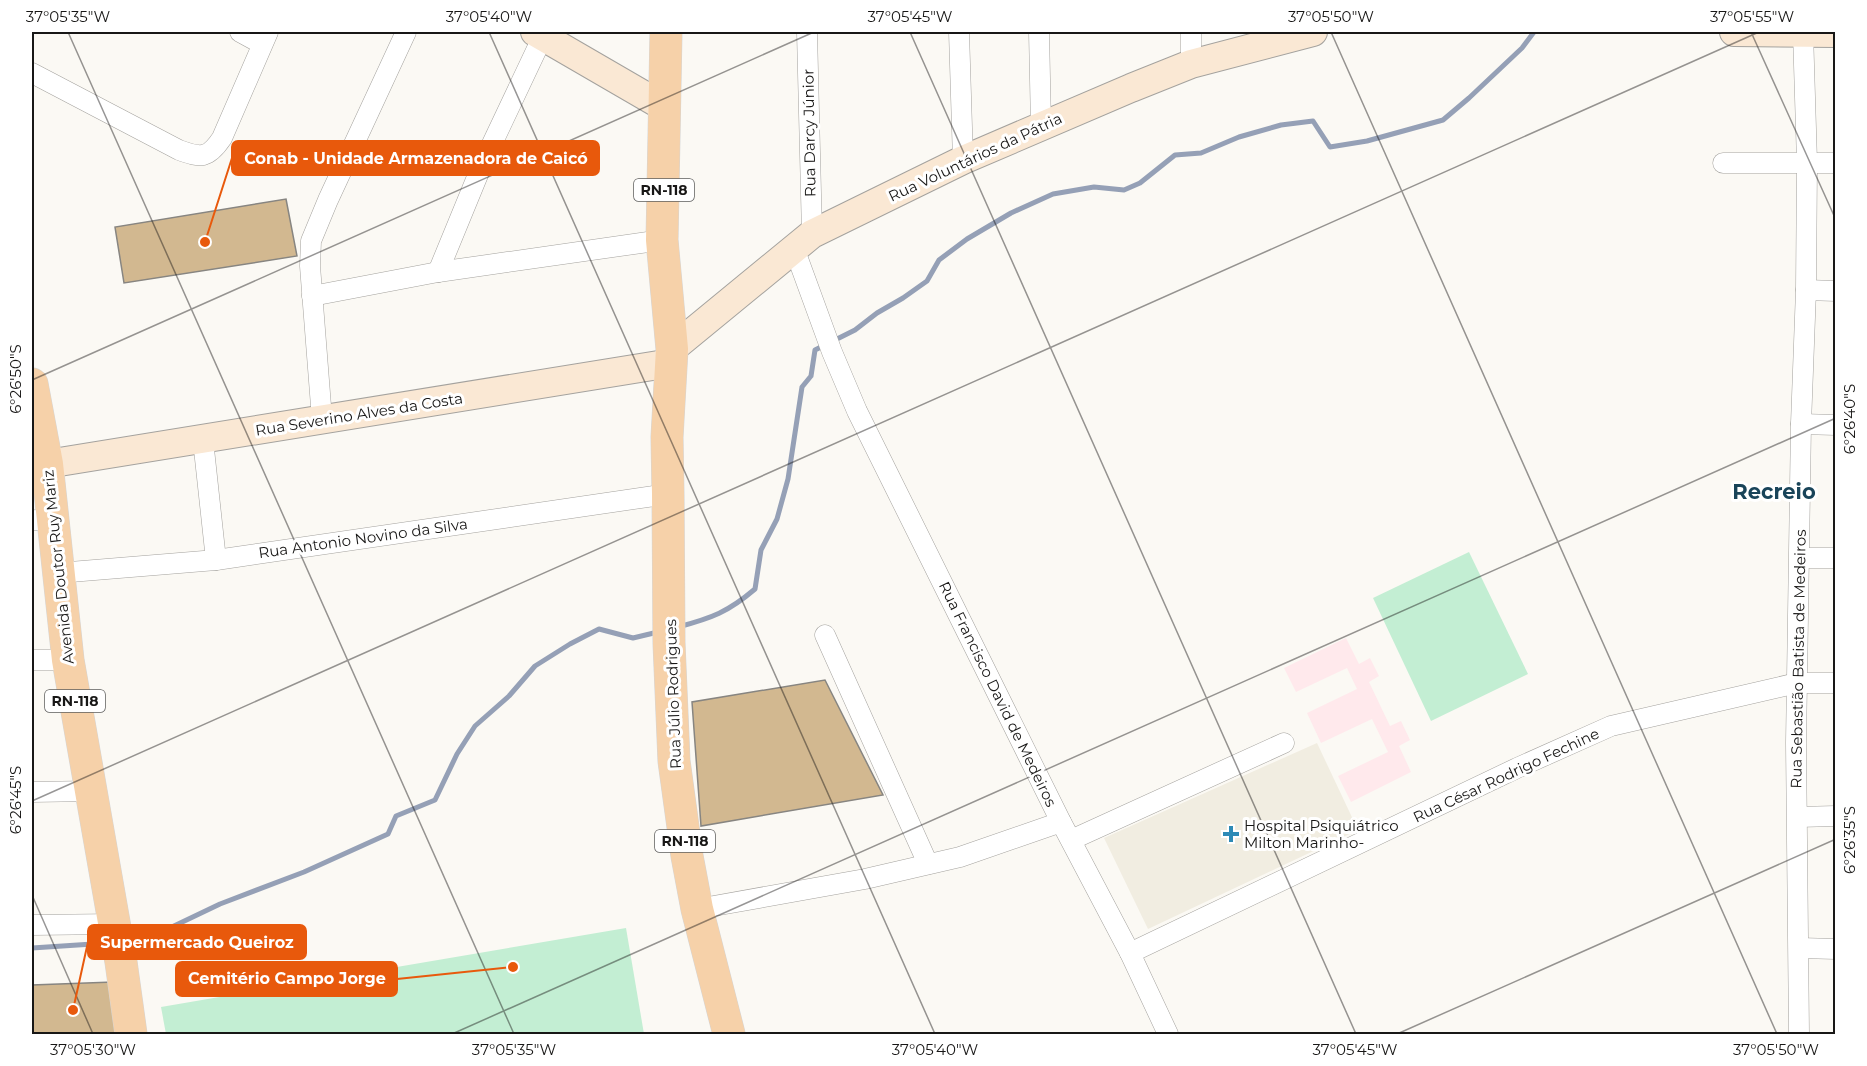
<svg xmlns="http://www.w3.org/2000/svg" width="1867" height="1066" viewBox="0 0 1867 1066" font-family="Montserrat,sans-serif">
<rect width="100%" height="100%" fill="#fbf9f4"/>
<path fill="#f1ede1" d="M1317 743 1358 830 1148 929 1104 838Z"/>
<path fill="#ffe9ec" d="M1346 638 1359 664 1370 658 1379 676 1369 682 1390 726 1401 721 1410 740 1399 746 1411 772 1351 802 1338 776 1388 752 1372 719 1321 743 1307 713 1357 689 1347 668 1296 692 1284 668Z"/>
<g fill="#c3eed3">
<path d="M1469 552 1528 674 1431 721 1373 598Z"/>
<path d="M626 928 644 1034H166L161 1007Z"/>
</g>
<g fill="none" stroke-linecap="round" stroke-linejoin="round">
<g stroke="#95a0b6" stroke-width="5">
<path d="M833 341 855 330 877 313 903 298 927 281 939 260 967 239 1011 213 1053 194 1094 187 1124 190 1140 183 1175 155 1201 153 1239 137 1281 125 1313 121 1330 147 1367 141 1443 120 1469 98 1522 48 1534 32"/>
<path d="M678 627C712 618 728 612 755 589L761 550 777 519 788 479 802 387 811 376 815 350 825 345"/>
<path d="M126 940 153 936 220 904 304 872 388 834 396 816 435 800 457 754 475 726 509 696 535 666 570 644 599 629 633 638 658 632"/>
<path d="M32 948 108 943"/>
</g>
</g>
<g fill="#d2b890" stroke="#878581" stroke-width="1.5">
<path d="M286 199 297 256 124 283 115 227Z"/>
<path d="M825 680 883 795 701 826 692 702Z"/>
<path d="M113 982 116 1034H32V985Z"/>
</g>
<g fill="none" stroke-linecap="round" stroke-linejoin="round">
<g stroke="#a4a29e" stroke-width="21">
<g id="street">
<path d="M240 32 262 44"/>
<path d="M807 32 812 234"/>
<path d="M959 32 963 160"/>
<path d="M1039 32 1041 126"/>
<path d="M1191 32V64"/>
<path d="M32 73 179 150C201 158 208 159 222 138L268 32"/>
<path d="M1723 163H1836"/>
<path d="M794 248 832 352 857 411 1061 822 1130 953 1168 1034"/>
<path d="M438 272 482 165 543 36"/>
<path d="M1806 290 1836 291"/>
<path d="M312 296 438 272 662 240"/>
<path d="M322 419 310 266 311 241 328 200 406 32"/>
<path d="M1801 424 1836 425"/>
<path d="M203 440 216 560"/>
<path d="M32 520 52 521"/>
<path d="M1800 558H1836"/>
<path d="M58 573 216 560 668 494"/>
<path d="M825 635 928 864"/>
<path d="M32 660H68"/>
<path d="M32 792 91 791"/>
<path d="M1798 817 1836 816"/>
<path d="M1071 840 1284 743"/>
<path d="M697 909 865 879 960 857 1061 822"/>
<path d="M32 925 115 924"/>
<path d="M1800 948 1836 949"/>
<path d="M1130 953 1517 768 1611 726 1797 683H1836"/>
<path d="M1799 1034 1796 743 1801 424 1806 290 1807 162 1803 32"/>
</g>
</g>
<g stroke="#a4a29e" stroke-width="30">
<g id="secondary">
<path d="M535 32 666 108"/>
<path d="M1734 32 1836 33"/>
<path d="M672 349 812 234 963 160 1131 88 1191 64 1313 32"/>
<path d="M47 464 671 363"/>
</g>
</g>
<g stroke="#d5d5d5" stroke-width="33">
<g id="primary">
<path d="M666 32 662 240 672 349 667 437 668 494 669 643 674 761 687 856 697 909 729 1034"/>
<path d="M32 384 47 464 68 660 121 962 131 1034"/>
</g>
</g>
<use href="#street" stroke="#fff" stroke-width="20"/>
<use href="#secondary" stroke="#fae8d4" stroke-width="28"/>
<use href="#primary" stroke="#f6d1a9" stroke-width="32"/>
</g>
<path fill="none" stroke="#181716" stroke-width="1.5" stroke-opacity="0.45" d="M68 32 514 1034M489 32 935 1034M910 32 1356 1034M1331 32 1777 1034M1751 32 1836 220M32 380 814 32M32 801 1759 32M32 895 93 1034M452 1034 1836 418M1397 1034 1836 839"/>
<path fill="#2d8ab6" stroke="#fff" stroke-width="2" d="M1228 825h6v6h6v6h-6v6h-6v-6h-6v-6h6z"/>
<g text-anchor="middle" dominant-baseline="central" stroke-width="6" stroke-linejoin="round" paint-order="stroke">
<g fill="#fff" stroke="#5d5d5c" stroke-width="1.5">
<rect x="634" y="179" width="60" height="22" rx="4.5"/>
<rect x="45" y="690" width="60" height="22" rx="4.5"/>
<rect x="655" y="830" width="60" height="22" rx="4.5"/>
</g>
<g font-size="14" font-weight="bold" fill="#181716">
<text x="664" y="190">RN-118</text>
<text x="75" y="701">RN-118</text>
<text x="685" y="841">RN-118</text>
</g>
<g font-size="15" fill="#181716" stroke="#fff">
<text transform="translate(809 133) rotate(-91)">Rua Darcy Júnior</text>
<text transform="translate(975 157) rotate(-25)">Rua Voluntários da Pátria</text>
<text transform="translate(359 414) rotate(-9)">Rua Severino Alves da Costa</text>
<text transform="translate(363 538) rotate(-8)">Rua Antonio Novino da Silva</text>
<text transform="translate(58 567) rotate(-96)">Avenida Doutor Ruy Mariz</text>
<text transform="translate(1798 659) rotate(-89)">Rua Sebastião Batista de Medeiros</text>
<text transform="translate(673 694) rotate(-92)">Rua Júlio Rodrigues</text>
<text transform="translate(998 694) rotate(64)">Rua Francisco David de Medeiros</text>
<text transform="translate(1506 775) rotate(-25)">Rua César Rodrigo Fechine</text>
</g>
<g font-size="15" fill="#181716" stroke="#fff" text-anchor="start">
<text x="1244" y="825">Hospital Psiquiátrico<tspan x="1244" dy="17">Milton Marinho-</tspan></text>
</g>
<g font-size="21" font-weight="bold" fill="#194459" stroke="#fff">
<text x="1774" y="491">Recreio</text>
</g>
</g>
<path fill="none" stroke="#e8590c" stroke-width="2" d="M205 242L232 158M73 1010L88 942M513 967L397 979"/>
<g fill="#e8590c" stroke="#fff" stroke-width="2">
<circle cx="205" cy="242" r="6"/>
<circle cx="73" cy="1010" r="6"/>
<circle cx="513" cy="967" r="6"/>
</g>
<g fill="#e8590c" stroke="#e8590c" stroke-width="2">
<rect x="232" y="141" width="367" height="34" rx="6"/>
<rect x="88" y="925" width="218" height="34" rx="6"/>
<rect x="176" y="962" width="221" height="34" rx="6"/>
</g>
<g font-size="16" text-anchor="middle" font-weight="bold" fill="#fff">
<text x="416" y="164">Conab - Unidade Armazenadora de Caicó</text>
<text x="197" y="948">Supermercado Queiroz</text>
<text x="287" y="984">Cemitério Campo Jorge</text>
</g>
<rect width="1867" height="1066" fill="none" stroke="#ffffff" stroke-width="66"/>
<rect x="33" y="33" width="1801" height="1000" fill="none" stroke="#181716" stroke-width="2"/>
<g font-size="15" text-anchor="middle" fill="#181716">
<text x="68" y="22">37°05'35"W</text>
<text x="489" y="22">37°05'40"W</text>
<text x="910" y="22">37°05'45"W</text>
<text x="1331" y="22">37°05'50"W</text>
<text x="1752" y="22">37°05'55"W</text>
<text transform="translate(16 379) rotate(-90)" y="5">6°26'50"S</text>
<text transform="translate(1850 419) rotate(-90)" y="5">6°26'40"S</text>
<text transform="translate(16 800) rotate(-90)" y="5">6°26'45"S</text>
<text transform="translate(1850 840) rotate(-90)" y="5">6°26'35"S</text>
<text x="93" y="1055">37°05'30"W</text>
<text x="514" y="1055">37°05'35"W</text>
<text x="935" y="1055">37°05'40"W</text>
<text x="1355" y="1055">37°05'45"W</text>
<text x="1776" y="1055">37°05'50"W</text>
</g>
</svg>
